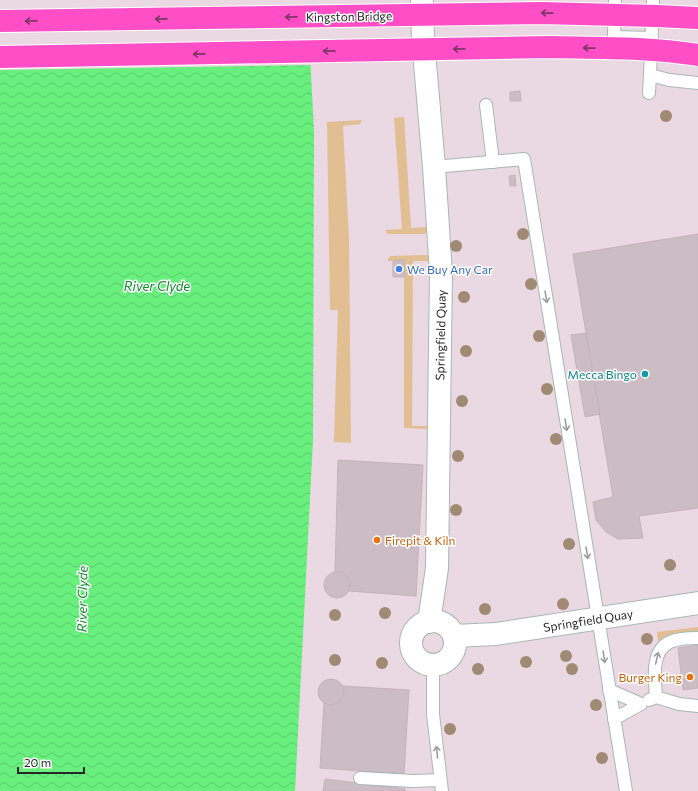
<svg xmlns="http://www.w3.org/2000/svg" width="698" height="791" viewBox="0 0 698 791" font-family="Commissioner,sans-serif">
<defs>
<pattern id="water-waves" width="16" height="10" patternUnits="userSpaceOnUse"><rect width="16" height="10" fill="#68ef7d"/><path d="M0 5q4-4 8 0t8 0" fill="none" stroke="#5acd6c"/></pattern>
</defs>
<rect width="100%" height="100%" fill="#ead8e2"/>
<g fill="#e2be93">
<path d="M404 117 411 228 428 227 427 231 425 234H388L386 232V230L402 229 394 118Z"/>
<path d="M362 120 360 124 343 126 349 238 351 443 334 442 338 310H330L327 122Z"/>
<path d="M426 255 429 256 430 261H413L412 426H428V429L404 428V261H388V259L390 256Z"/>
<path d="M698 627V631C684 632 670 632 658 641L657 632Z"/>
</g>
<path fill="url(#water-waves)" d="M0 0H307L314 131 313 440 295 791H0Z"/>
<path fill="#ead8e2" d="M0 0H309L313 65 0 70Z"/>
<g fill="#ccbdc4" stroke="#c5b2bb">
<path d="M520 91 521 101H510V92Z"/>
<path d="M515 175 516 186H510L509 176Z"/>
<path d="M698 234V508L639 516 643 538 618 539 606 532 596 520 593 502 613 497 573 254Z"/>
<path d="M404 260 405 277H393V261Z"/>
<path d="M586 333 600 414 585 417 571 335Z"/>
<path d="M338 460 423 465 416 596 349 591 351 585 348 577 341 572H335Z"/>
<circle cx="337" cy="585" r="13"/>
<path d="M698 645V688L683 690 678 648Z"/>
<circle cx="331" cy="692" r="13"/>
<path d="M343 686 409 690 404 774 320 768 324 703 331 705 339 703 344 695Z"/>
<path d="M325 779 405 789V791H323Z"/>
</g>
<g fill="none" stroke-linecap="round" stroke-linejoin="round">
<g stroke="#a8b8b3" stroke-width="14">
<g id="lane">
<path d="M615 0 614 37 652 38"/>
<path d="M653 0 650 75 669 80 698 83"/>
<path d="M649 93 650 75"/>
<path d="M486 105 493 162"/>
<path d="M434 167 524 159 626 791"/>
<path d="M433 665V714L442 791"/>
<path d="M609 690 641 704 614 719"/>
<path d="M656 697C655 680 650 651 670 642 678 638 689 638 698 638"/>
<path d="M649 700 656 697 679 704 698 706"/>
<path d="M360 778 413 781 440 780"/>
</g>
</g>
<g stroke="#a8b8b3" stroke-width="24">
<g id="street">
<path d="M422 0 423 40 434 167 441 273 437 568 429 622"/>
<circle cx="433" cy="643" r="22"/>
<path d="M454 636 496 634 698 603"/>
</g>
</g>
<use href="#lane" stroke="#fff" stroke-width="12"/>
<use href="#street" stroke="#fff" stroke-width="22"/>
<g stroke="#fff" stroke-width="24" stroke-linecap="butt">
<g id="highway-bridge">
<path d="M0 21 541 13 657 16 698 18"/>
<path d="M0 57 549 47C599 48 649 47 698 55"/>
</g>
</g>
<use href="#highway-bridge" stroke="#ff4ec6" stroke-width="22"/>
</g>
<g fill="#a08a73">
<circle cx="666" cy="116" r="6"/>
<circle cx="523" cy="234" r="6"/>
<circle cx="456" cy="246" r="6"/>
<circle cx="531" cy="284" r="6"/>
<circle cx="464" cy="297" r="6"/>
<circle cx="539" cy="336" r="6"/>
<circle cx="466" cy="351" r="6"/>
<circle cx="547" cy="389" r="6"/>
<circle cx="462" cy="401" r="6"/>
<circle cx="556" cy="439" r="6"/>
<circle cx="458" cy="456" r="6"/>
<circle cx="456" cy="510" r="6"/>
<circle cx="569" cy="544" r="6"/>
<circle cx="670" cy="565" r="6"/>
<circle cx="563" cy="604" r="6"/>
<circle cx="485" cy="609" r="6"/>
<circle cx="385" cy="613" r="6"/>
<circle cx="335" cy="615" r="6"/>
<circle cx="647" cy="639" r="6"/>
<circle cx="566" cy="656" r="6"/>
<circle cx="335" cy="660" r="6"/>
<circle cx="526" cy="662" r="6"/>
<circle cx="382" cy="663" r="6"/>
<circle cx="478" cy="669" r="6"/>
<circle cx="572" cy="669" r="6"/>
<circle cx="596" cy="705" r="6"/>
<circle cx="450" cy="729" r="6"/>
<circle cx="602" cy="758" r="6"/>
</g>
<defs><path id="oneway-shaft" d="M-6 0H5M1.5-3L5.5 0L1.5 3" fill="none" stroke-width="1.6" stroke-linecap="round" stroke-linejoin="round"/></defs>
<g stroke="#7d3767">
<use href="#oneway-shaft" transform="translate(547 13) rotate(-179)"/>
<use href="#oneway-shaft" transform="translate(291 17) rotate(179)"/>
<use href="#oneway-shaft" transform="translate(161 19) rotate(179)"/>
<use href="#oneway-shaft" transform="translate(31 21) rotate(179)"/>
<use href="#oneway-shaft" transform="translate(589 48) rotate(-179)"/>
<use href="#oneway-shaft" transform="translate(459 49) rotate(179)"/>
<use href="#oneway-shaft" transform="translate(329 51) rotate(179)"/>
<use href="#oneway-shaft" transform="translate(199 54) rotate(179)"/>
</g>
<g stroke="#9e9e9e">
<use href="#oneway-shaft" transform="translate(546 297) rotate(81)"/>
<use href="#oneway-shaft" transform="translate(566 425) rotate(81)"/>
<use href="#oneway-shaft" transform="translate(587 553) rotate(81)"/>
<use href="#oneway-shaft" transform="translate(604 657) rotate(81)"/>
<use href="#oneway-shaft" transform="translate(657 658) rotate(-77)"/>
<use href="#oneway-shaft" transform="translate(437 752) rotate(-95)"/>
</g>
<circle fill="#3f7fe0" stroke="#fff" stroke-width="1.5" cx="399" cy="269" r="4"/>
<circle fill="#0f9aa8" stroke="#fff" stroke-width="1.5" cx="645" cy="374" r="4"/>
<g fill="#e8710a" stroke="#fff" stroke-width="1.5">
<circle cx="377" cy="540" r="4"/>
<circle cx="690" cy="677" r="4"/>
</g>
<g text-anchor="middle" dominant-baseline="central" stroke-width="3" stroke-linejoin="round" paint-order="stroke">
<g font-size="12" fill="#272727" stroke="#fff">
<text transform="translate(349 16) rotate(-1)">Kingston Bridge</text>
<text transform="translate(440 335) rotate(-89)">Springfield Quay</text>
<text transform="translate(588 620) rotate(-9)">Springfield Quay</text>
</g>
<g font-size="12" fill="#366cbe" stroke="#fff" text-anchor="start">
<text x="407" y="269">We Buy Any Car</text>
</g>
<g font-size="12" fill="#0d838f" stroke="#fff" text-anchor="end">
<text x="637" y="374">Mecca Bingo</text>
</g>
<g font-size="12" fill="#c56008" stroke="#fff" text-anchor="start">
<text x="385" y="540">Firepit &amp; Kiln</text>
<text x="682" y="677" text-anchor="end">Burger King</text>
</g>
<g font-size="13" font-style="italic" fill="#0c8929" stroke="#fff">
<text x="157" y="286">River Clyde</text>
<text transform="translate(82 599) rotate(-89)">River Clyde</text>
</g>
</g>
<path d="M18 767v6h66v-6" fill="none" stroke="#272727" stroke-width="2"/>
<text x="24" y="767" font-size="12" fill="#272727" stroke="#ffffff" stroke-width="3" paint-order="stroke">20 m</text>
</svg>
